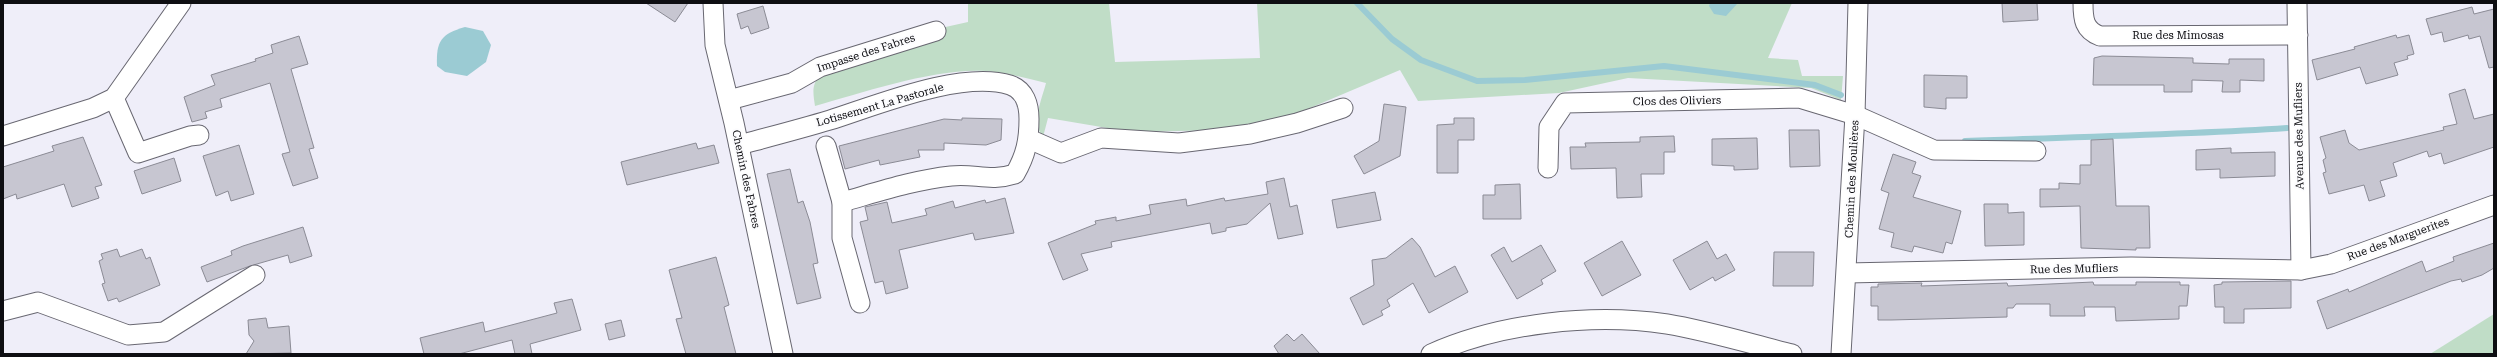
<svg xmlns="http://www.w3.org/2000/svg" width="2497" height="357" viewBox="0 0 2497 357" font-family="'Roboto Serif',serif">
<rect width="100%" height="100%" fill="#efeef9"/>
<g fill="#c0ddc7">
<path d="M968 3H1109L1115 62 1260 58 1257 3H1792L1768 58 1798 60 1802 76H1843L1841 100 1811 88 1628 78 1559 93 1418 101 1400 70 1291 116 1226 130 1131 132 1048 118 1043 137C1031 122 1042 99 1046 83 1029 79 1012 74 995 72 943 65 866 92 815 106 813 92 811 84 822 73L943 38 941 28 968 22Z"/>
<path d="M2494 314V354H2430Z"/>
</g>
<g fill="#9bcbd3">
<path d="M1710 3H1738L1726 16 1714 14 1709 6Z"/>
<path d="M465 27 483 31 491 45 486 62 467 76 445 72 437 66C436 41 441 34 465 27Z"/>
</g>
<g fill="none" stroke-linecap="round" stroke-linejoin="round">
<g stroke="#9bcbd3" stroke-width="6">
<path d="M1357 3 1392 39 1421 60 1477 81 1525 80 1664 66 1815 85 1841 95"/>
<path d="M1965 141C2073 137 2180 135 2287 128"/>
</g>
</g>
<g fill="#c7c6d1" stroke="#8b8b95">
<path d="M646 3H688L675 22Z"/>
<path d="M2002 3H2037L2038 20 2003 22Z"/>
<path d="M763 6 769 28 751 34 748 26 741 29 737 14Z"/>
<path d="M2472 7 2474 14 2494 9V67L2489 68 2480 36 2469 39 2468 35 2444 42 2442 32 2431 35 2426 19Z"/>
<path d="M2396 35 2397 38 2409 35 2414 54 2407 56 2408 59 2394 63 2398 75 2366 84 2360 67 2317 80 2312 60 2355 49 2354 47Z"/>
<path d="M299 36 308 64 291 69 314 148 309 149 318 178 293 186 282 154 290 152 270 83 220 99 222 107 205 112 207 118 192 122 184 97 215 85 211 75 256 61 255 59 273 53 271 45Z"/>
<path d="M2102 56 2193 58V63L2229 64V59H2264V81L2240 80V92H2222L2223 81 2192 80V92H2164V85H2093L2094 58Z"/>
<path d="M1924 75 1967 76V98H1946V109L1924 107Z"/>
<path d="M2465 89 2474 119 2494 114V147L2444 164 2441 153 2429 157 2427 151 2393 163 2397 176 2380 181 2385 196 2369 201 2364 185 2329 194 2323 173 2326 172 2323 160 2326 158 2320 137 2345 130 2349 143 2359 150 2444 130 2443 127 2457 124 2449 94Z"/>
<path d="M1384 104 1406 107 1400 156 1364 174 1354 156 1379 141Z"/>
<path d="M962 118 1002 119 1001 140 986 145 944 143V150H918L920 157 880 165 879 160 845 169 839 146 944 119 962 120Z"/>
<path d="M1454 118H1474V140H1458V173H1437V125L1454 124Z"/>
<path d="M1789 130H1819L1820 166 1790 167Z"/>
<path d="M1674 136 1675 152H1664V174H1641L1642 197 1617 198 1616 168 1571 169 1570 147H1586L1585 143 1640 142V137Z"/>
<path d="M83 137 102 185 95 187 99 198 72 207 64 184 17 199 16 194 3 199V167L54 151 52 146Z"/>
<path d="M1757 138 1758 169 1734 170V166L1712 165V139Z"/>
<path d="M2113 139 2116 206H2149L2150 248H2136V250L2081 248 2080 206 2040 207V189H2059V183L2080 184V165H2091V140Z"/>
<path d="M696 143 698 149 714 145 719 163 627 185 621 162Z"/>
<path d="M239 145 254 194 231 201 228 191 216 196 203 156Z"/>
<path d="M2231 148V153L2275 152V176L2220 178V169L2196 170V150Z"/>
<path d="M1893 154 1916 162 1912 173 1921 176 1913 197 1961 211 1952 244 1946 242 1943 253 1914 246 1912 252 1891 247 1894 233 1879 229 1889 193 1881 190Z"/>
<path d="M174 158 181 181 142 194 134 171Z"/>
<path d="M790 169 798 203 803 201 810 222 818 263 813 264 821 298 797 304 767 174Z"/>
<path d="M1284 178 1290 207 1297 205 1303 234 1278 239 1270 203 1247 224 1226 228V231L1212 234 1210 223 1111 242 1112 247 1081 254 1088 270 1063 280 1048 243 1096 224 1095 221 1116 217V221L1151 214 1149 205 1186 199 1187 206 1224 198 1225 201 1268 194 1266 182Z"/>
<path d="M1520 184 1521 219H1483V195H1495V185Z"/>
<path d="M1375 192 1381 220 1337 228 1332 200Z"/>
<path d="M1005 198 1014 233 975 240 973 233 899 250 908 288 886 294 883 281 875 283 860 222 868 220 865 207 887 202 892 223 927 215 925 209 953 201 955 208 985 200 986 203Z"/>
<path d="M1984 204H2008V213L2024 212V245L1985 246Z"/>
<path d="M303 227 312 256 290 263 288 255 250 266 207 282 201 267 232 255 231 251 243 246Z"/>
<path d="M1412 238 1420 247 1435 277 1455 266 1468 292 1429 313 1413 283 1387 300 1390 306 1381 311 1383 315 1363 325 1350 298 1374 285 1372 260 1386 258Z"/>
<path d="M1622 241 1641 275 1602 296 1584 263Z"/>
<path d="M1707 241 1717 259 1726 254 1735 270 1715 281 1713 277 1690 290 1673 260Z"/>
<path d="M2494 243V268L2482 275 2462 282 2461 279 2451 281 2327 329 2317 301 2348 289 2349 292 2422 261 2426 272 2454 261 2453 257Z"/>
<path d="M1541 245 1556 271 1541 280 1543 284 1517 299 1491 255 1504 247 1512 262Z"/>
<path d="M117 249 120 257 142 249 146 259 150 257 160 285 119 302 117 298 108 301 102 284 105 283 99 261 103 259 101 254Z"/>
<path d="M1774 252H1814L1813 286H1773Z"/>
<path d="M716 257 729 305 724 307 736 354H686L676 319 682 318 669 270Z"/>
<path d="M2291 281V308L2244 309V323H2224V307H2215L2214 285 2222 284V282Z"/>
<path d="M2093 282 2094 285H2136V282H2180V285H2189L2187 306H2179V319L2116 321 2115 307H2084L2085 316H2050V304H2016L2013 308H2007V317L1891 320H1878V306H1871V287H1878V284L1922 283 1921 286 2007 283 2008 286Z"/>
<path d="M572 299 581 330 530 344 532 354H515L512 340 459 354H424L420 338 483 322 485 332 557 313 554 303Z"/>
<path d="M266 318 268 328 289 326 291 353 246 354 254 341 249 335 248 320Z"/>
<path d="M621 320 625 336 609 340 605 324Z"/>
<path d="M1287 334 1294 341 1302 334 1320 354H1279L1274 346Z"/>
</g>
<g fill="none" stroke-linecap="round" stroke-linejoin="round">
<g stroke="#686771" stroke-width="21">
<g id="minor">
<path d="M713 3 715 45 734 123 783 354"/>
<path d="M2083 3C2083 19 2084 30 2100 36L2298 35"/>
<path d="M2297 3 2301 270"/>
<path d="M114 98 138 153 190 136 199 135"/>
<path d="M729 100 792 83 820 67 936 31"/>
<path d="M3 136 93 108 114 98 181 3"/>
<path d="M1029 139 1061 153 1101 138 1179 143 1250 134 1297 123 1343 108"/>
<path d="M739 145C769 137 800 129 830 120 877 105 962 70 1010 85 1025 90 1029 105 1029 119 1029 140 1026 155 1015 174 990 182 974 173 951 176 914 180 878 192 842 202"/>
<path d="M826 146 842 202V238L860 303"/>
<path d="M1548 168 1549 127 1565 103 1799 98 1855 115 1934 150 2036 151"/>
<path d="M1847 273 2131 267 2301 270 2331 264 2494 205"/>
<path d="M3 311 38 302 128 335 164 332 255 275"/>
<path d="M1431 354C1500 323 1592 313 1667 324 1709 331 1751 344 1792 354"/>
<path d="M1841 354 1855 115 1858 3"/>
</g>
</g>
<use href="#minor" stroke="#fff" stroke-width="19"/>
</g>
<g text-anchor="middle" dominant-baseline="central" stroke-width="4" stroke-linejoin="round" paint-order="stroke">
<g font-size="11" fill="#0e0e12" stroke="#fcfcfe">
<text x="2178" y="35">Rue des Mimosas</text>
<text transform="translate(866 53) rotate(-18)">Impasse des Fabres</text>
<text transform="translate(1677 101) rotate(-1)">Clos des Oliviers</text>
<text transform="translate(880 105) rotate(-16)">Lotissement La Pastorale</text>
<text transform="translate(2299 136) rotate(-91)">Avenue des Mufliers</text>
<text transform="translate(746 179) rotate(78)">Chemin des Fabres</text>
<text transform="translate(1852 179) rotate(-87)">Chemin des Moulières</text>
<text transform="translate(2398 239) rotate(-20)">Rue des Marguerites</text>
<text transform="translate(2074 269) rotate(-1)">Rue des Mufliers</text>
</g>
</g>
<rect width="2497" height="357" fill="none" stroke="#0e0e12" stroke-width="8"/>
</svg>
